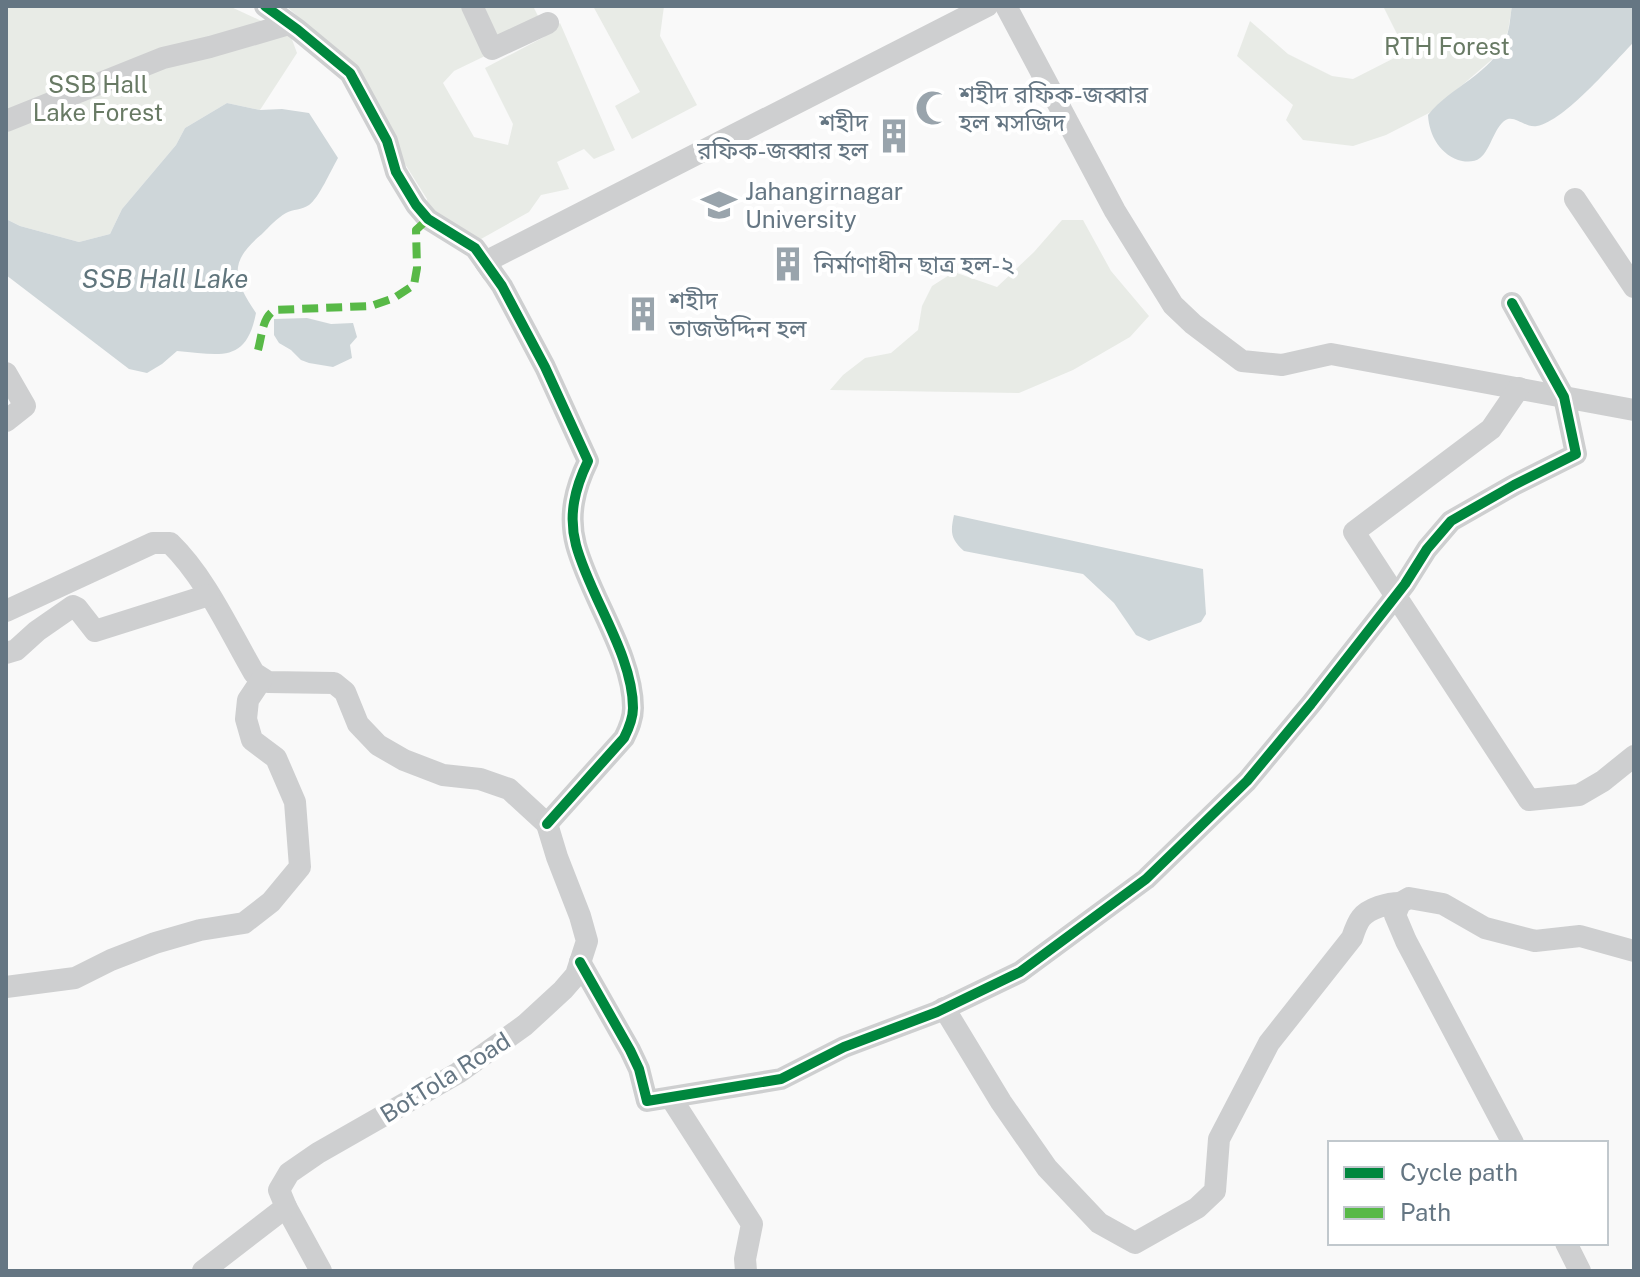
<svg xmlns="http://www.w3.org/2000/svg" width="1640" height="1277" viewBox="0 0 1640 1277" font-family="'Public Sans','Noto Sans Bengali',sans-serif">
<rect width="100%" height="100%" fill="#f9f9f9"/>
<g fill="#e8ebe6">
<path d="M6 6H229L290 34 297 53 260 110 227 103 185 128 176 145 122 209 110 234 79 242 20 226 6 219Z"/>
<path d="M286 6H462L485 56 454 71 443 83 474 137 508 145 513 124 485 68 544 37 560 23 615 150 594 159 584 149 557 162 569 189 541 195 529 212 481 239 428 219 427 199 330 45Z"/>
<path d="M482 6H533L538 16 498 36Z"/>
<path d="M593 6H664L660 36 697 105 632 139 615 106 640 92Z"/>
<path d="M1383 6H1512L1508 31 1496 56 1431 112 1386 135 1353 146 1303 140 1286 120 1293 105 1237 56 1250 21 1288 54 1332 76 1353 79 1406 52Z"/>
<path d="M1062 220H1083L1111 271 1149 316 1130 337 1073 370 1019 393 830 390 843 375 865 358 891 353 918 330 922 306 932 286 954 272 997 287 1034 252Z"/>
</g>
<g fill="#ced6d9">
<path d="M1512 6H1634V42C1613 63 1565 121 1537 126 1526 128 1517 117 1508 119 1495 123 1491 150 1480 158 1475 162 1468 162 1462 161 1441 156 1429 136 1428 115 1451 86 1492 74 1506 38 1510 28 1510 17 1512 6Z"/>
<path d="M227 103 260 110 282 109 309 113 338 158C331 170 319 198 309 205 302 210 293 209 286 213 277 218 269 227 262 234 228 262 233 279 256 313 246 365 219 354 177 351L162 364 147 373 129 369 6 275V219L20 226 79 242 110 234 122 209 176 145 185 128Z"/>
<path d="M307 318 331 324 353 323 357 337 350 345 352 358 333 367 309 363 301 360 291 350 279 343 274 335V319Z"/>
<path d="M954 515 1203 569 1206 614 1201 622 1149 641 1136 635 1114 603 1083 574 964 551C951 539 950 533 954 515Z"/>
</g>
<g fill="none" stroke-linecap="round" stroke-linejoin="round">
<g stroke="#cecfd0" stroke-width="22">
<path d="M265 6 298 30 350 73 387 141 396 172 416 205 428 219 475 248 502 286 545 367 588 461C575 488 568 515 576 545 590 597 633 655 633 708 633 719 629 728 624 738L547 824"/>
<path d="M472 6 492 49 548 23"/>
<path d="M1006 6 1115 211 1173 305 1193 324 1242 361 1282 365 1331 354 1634 410"/>
<path d="M6 121 163 58 210 47 289 24"/>
<path d="M1575 199 1634 287"/>
<path d="M492 272 485 262 987 6"/>
<path d="M6 373 25 406 6 421"/>
<path d="M1519 388 1491 429 1354 532 1529 800 1579 795 1603 781 1634 756"/>
<path d="M6 611 153 543H170C206 578 229 630 254 673L268 682 334 683 345 692 358 724 378 745 404 760 443 775 480 779 509 789 547 824"/>
<path d="M6 653 16 650 37 631 73 606 77 608 95 631 209 595"/>
<path d="M580 962 630 1050 639 1069 647 1101 781 1079 844 1047 937 1012 1020 972 1146 879 1247 781 1311 704 1405 584 1427 549 1451 521 1514 485 1576 454 1564 397 1512 303"/>
<path d="M6 987 75 978 111 960 155 943 200 930 244 923 271 902 300 867 295 802 276 758 252 740 246 719 248 700 262 679"/>
<path d="M944 1008 1001 1102 1047 1168 1099 1223 1135 1243 1197 1208 1215 1191 1219 1139 1269 1043 1352 938C1354 932 1357 923 1361 918 1369 908 1388 903 1400 903"/>
<path d="M671 1098 752 1224 745 1259 746 1271"/>
<path d="M1513 1143 1406 941 1395 915 1400 903 1409 898 1443 904 1485 928 1535 941 1580 936 1634 951"/>
<path d="M286 1207 321 1271"/>
<path d="M1566 1243 1580 1271"/>
<path d="M203 1271 286 1207 279 1190 289 1173 318 1153 458 1073 525 1025 563 990 576 975 587 941 580 916 557 857 547 824"/>
</g>
<path stroke="#58b947" stroke-width="8" stroke-dasharray="16 8" stroke-linecap="butt" d="M258 350C262 336 262 317 275 310L371 306 394 298 414 285 417 268 416 230 428 219"/>
<g stroke="#fff" stroke-width="15">
<g id="cycleway">
<path d="M265 6 298 30 350 73 387 141 396 172 416 205 428 219 475 248 502 286 545 367 588 461C575 488 568 515 576 545 590 597 633 655 633 708 633 719 629 728 624 738L547 824"/>
<path d="M580 962 630 1050 639 1069 647 1101 781 1079 844 1047 937 1012 1020 972 1146 879 1247 781 1311 704 1405 584 1427 549 1451 521 1514 485 1576 454 1564 397 1512 303"/>
</g>
</g>
<use href="#cycleway" stroke="#00873e" stroke-width="10"/>
</g>
<defs>
<g id="mosque-bare" transform="scale(2.76)"><path d="M3.5-4.9A6 6 0 1 0 3.5 4.9A5 5 0 1 1 3.5-4.9Z" fill="#99a4ac" stroke="#fff" stroke-width="2.5" paint-order="stroke"/></g>
<g id="building-bare" transform="scale(2.76)"><path d="M-4-6H4V6H1V3H-1V6H-4ZM-2.5-4.3h1.7v1.8h-1.7ZM.8-4.3h1.7v1.8H.8ZM-2.5-1h1.7V.8h-1.7ZM.8-1h1.7V.8H.8Z" fill="#99a4ac" stroke="#fff" stroke-width="2.5" paint-order="stroke"/></g>
<g id="university-bare" transform="scale(2.76)"><path d="M0-5L7-2L0 1L-7-2ZM-4 1L0 2.5L4 1V4Q0 6-4 4Z" fill="#99a4ac" stroke="#fff" stroke-width="2.5" paint-order="stroke"/></g>
</defs>
<g fill-rule="evenodd">
<use href="#mosque-bare" x="933" y="108"/>
<use href="#building-bare" x="894" y="136"/>
<use href="#university-bare" x="719" y="205"/>
<use href="#building-bare" x="788" y="264"/>
<use href="#building-bare" x="643" y="314"/>
</g>
<g text-anchor="middle" dominant-baseline="central" stroke-width="8" stroke-linejoin="round" paint-order="stroke">
<g font-size="24" fill="#687a64" stroke="#fff">
<text x="1447" y="46">RTH Forest</text>
<text x="98" y="84">SSB Hall<tspan x="98" dy="28">Lake Forest</tspan></text>
</g>
<g font-size="24" fill="#657683" stroke="#fff" text-anchor="start">
<text x="959" y="94">শহীদ রফিক-জব্বার<tspan x="959" dy="28">হল মসজিদ</tspan></text>
<text x="868" y="122" text-anchor="end">শহীদ<tspan x="868" dy="28">রফিক-জব্বার হল</tspan></text>
<text x="745" y="191">Jahangirnagar<tspan x="745" dy="28">University</tspan></text>
<text x="814" y="264">নির্মাণাধীন ছাত্র হল-২</text>
<text x="669" y="300">শহীদ<tspan x="669" dy="28">তাজউদ্দিন হল</tspan></text>
</g>
<g font-size="24" fill="#657683" stroke="#fff">
<text transform="translate(445 1077) rotate(-32)">BotTola Road</text>
</g>
<g font-size="26" font-style="italic" fill="#60757c" stroke="#fff">
<text x="165" y="278">SSB Hall Lake</text>
</g>
</g>
<rect width="1640" height="1277" fill="none" stroke="#657683" stroke-width="16"/>
<rect x="1328" y="1141" width="280" height="104" fill="#ffffff" stroke="#c1c8cd" stroke-width="2"/>
<rect x="1344" y="1167" width="40" height="12" fill="#00873e" stroke="#c1c8cd" stroke-width="2"/>
<text x="1400" y="1181" font-size="24" fill="#657683">Cycle path</text>
<rect x="1344" y="1207" width="40" height="12" fill="#58b947" stroke="#c1c8cd" stroke-width="2"/>
<text x="1400" y="1221" font-size="24" fill="#657683">Path</text>
</svg>
